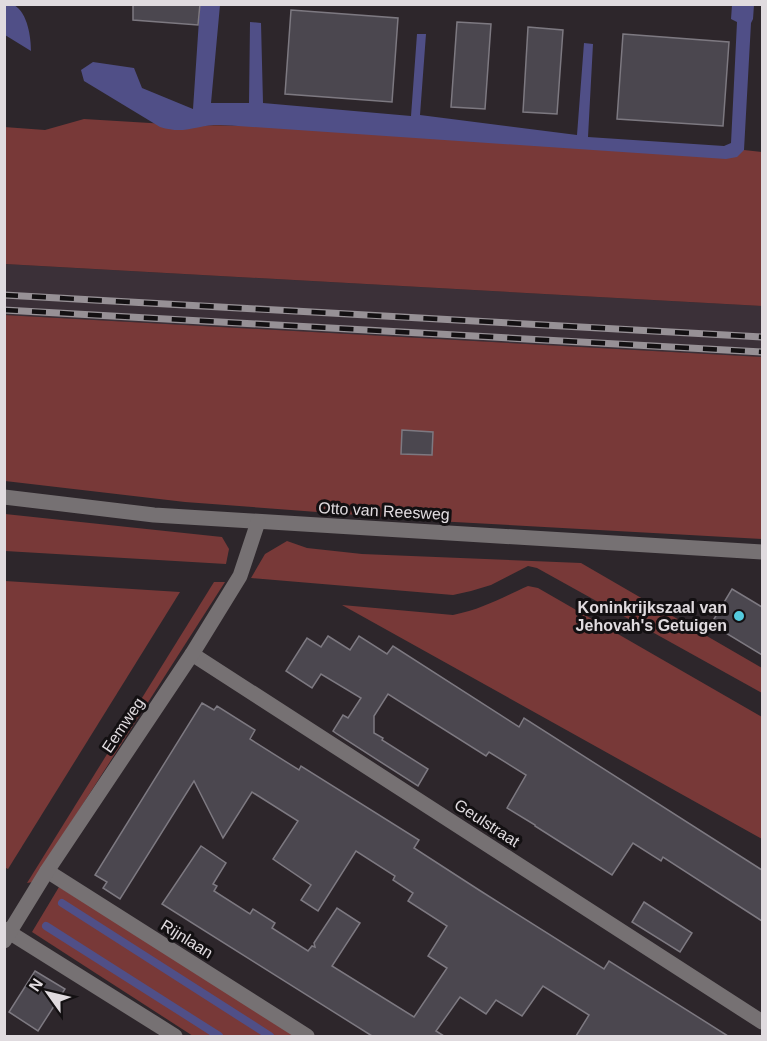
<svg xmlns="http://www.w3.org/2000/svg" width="767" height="1041" viewBox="0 0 767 1041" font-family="Arial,sans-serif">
<rect width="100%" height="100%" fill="#2d262b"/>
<path fill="#3b3038" d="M4 264 762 306V357L5 315Z"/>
<g fill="#783938">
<path d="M84 119 183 125 290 126 723 153 744 150 762 152V306L5 264 4 127 45 130Z"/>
<path d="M4 315 762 357V539L436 521 185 502 5 481Z"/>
<path d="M5 514 222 537 229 549 226 564 5 551Z"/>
<path d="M287 541 307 548 362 554 581 563 762 668V693L537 568 528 566 491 585 471 591 453 595 251 578 265 554Z"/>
<path d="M5 581 180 592 8 869 4 867Z"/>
<path d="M214 582H225L33 882 27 883Z"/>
<path d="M528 586 538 588 762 717V839L342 605 453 615C483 609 501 598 528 586Z"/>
<path d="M59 887 303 1036H193L32 932Z"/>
</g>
<g fill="#504f87">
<path d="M4 5C7 5 12 4 14 5 28 13 31 38 31 51L5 35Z"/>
<path d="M200 5H220L211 103H249L250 22 261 23 263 103 411 116 417 34H426L420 115 577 135 584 43 593 44 588 137 724 146 731 143 737 22 731 19 732 5H754L753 19 751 23 744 150 737 157 726 159 238 126C230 125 222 125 214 125 192 127 183 134 160 127L84 81 81 70 93 62 134 68 142 88 193 109Z"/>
</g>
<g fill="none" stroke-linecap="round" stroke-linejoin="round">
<g stroke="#504f87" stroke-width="8">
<path d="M62 903 270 1036"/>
<path d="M46 926 219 1036"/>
</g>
</g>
<g fill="#4b474f" stroke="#7d7981" stroke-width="1.5">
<path d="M133 4H200L198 25 133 20Z"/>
<path d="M291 10 398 18 392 102 285 94Z"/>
<path d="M457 22 491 24 485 109 451 107Z"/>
<path d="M528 27 563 30 557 114 523 112Z"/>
<path d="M623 34 729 42 723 126 617 119Z"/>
<path d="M402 430 433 432 432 455 401 454Z"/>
<path d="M732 589 762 607V655L711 624Z"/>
<path d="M328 636 350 650 359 636 387 654 393 646 519 727 524 718 762 870V921L663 857 661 861 633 843 612 875 535 826V825L507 808 526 775 489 752 486 756 388 694 374 716V733L383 738 382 740 428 769 418 786 337 734 333 731 343 715 348 718 361 698 321 674 312 688 286 671 307 638 321 647Z"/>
<path d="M202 703 214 710 217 706 255 730 250 739 299 770 301 766 419 840 414 848 479 890 604 969 609 961 728 1036H576L589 1015 543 986 522 1016 496 1000 486 1014 460 997 436 1031 444 1036H372L162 904 201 846 226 863 213 884 217 886 214 891 250 914 253 909 275 923 272 928 308 951 312 946 315 947 314 943 337 908 360 923 332 966 414 1017 447 968 428 956 447 926 408 901 413 893 393 880 395 876 356 851 318 911 301 900 311 885 273 859 298 821 252 792 223 838 194 781 120 899 103 888 107 882 95 875Z"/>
<path d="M644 902 692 933 680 952 632 922Z"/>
<path d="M35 971 65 989 38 1031 9 1012Z"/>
</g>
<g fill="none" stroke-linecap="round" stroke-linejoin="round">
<g stroke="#767173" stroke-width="15">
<path d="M4 497 154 515 762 552"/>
<path d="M192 654 762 1022"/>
<path d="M47 871 307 1036"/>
<path d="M4 929 175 1036"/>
<path d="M4 941 47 871 192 654 240 576 258 522"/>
</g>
<g stroke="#979196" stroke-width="7">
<g id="rail">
<path d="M4 295 762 337"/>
<path d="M4 310 762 352"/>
</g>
</g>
<use href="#rail" stroke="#131012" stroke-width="4.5" stroke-dasharray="14" stroke-linecap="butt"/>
</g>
<circle fill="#54cadd" stroke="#131012" stroke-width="2" cx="739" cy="616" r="6"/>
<g text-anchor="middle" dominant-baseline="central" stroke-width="6" stroke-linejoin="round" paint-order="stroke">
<g font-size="16" fill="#e0dbdf" stroke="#131012">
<text transform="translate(384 511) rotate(3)">Otto van Reesweg</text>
<text transform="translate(123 725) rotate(-56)">Eemweg</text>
<text transform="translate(487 823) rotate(33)">Geulstraat</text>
<text transform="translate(187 939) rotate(32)">Rijnlaan</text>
</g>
<g font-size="16" font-weight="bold" fill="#e0dbdf" stroke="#131012" text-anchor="end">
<text x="727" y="607">Koninkrijkszaal van<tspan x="727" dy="18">Jehovah's Getuigen</tspan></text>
</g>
</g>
<rect width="767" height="1041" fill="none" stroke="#e0dbdf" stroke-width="12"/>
<g transform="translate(48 993) rotate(304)" stroke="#131012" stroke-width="4.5" paint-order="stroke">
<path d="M0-4.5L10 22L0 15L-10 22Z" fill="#e0dbdf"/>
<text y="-9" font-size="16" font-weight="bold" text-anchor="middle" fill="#e0dbdf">N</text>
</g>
</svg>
